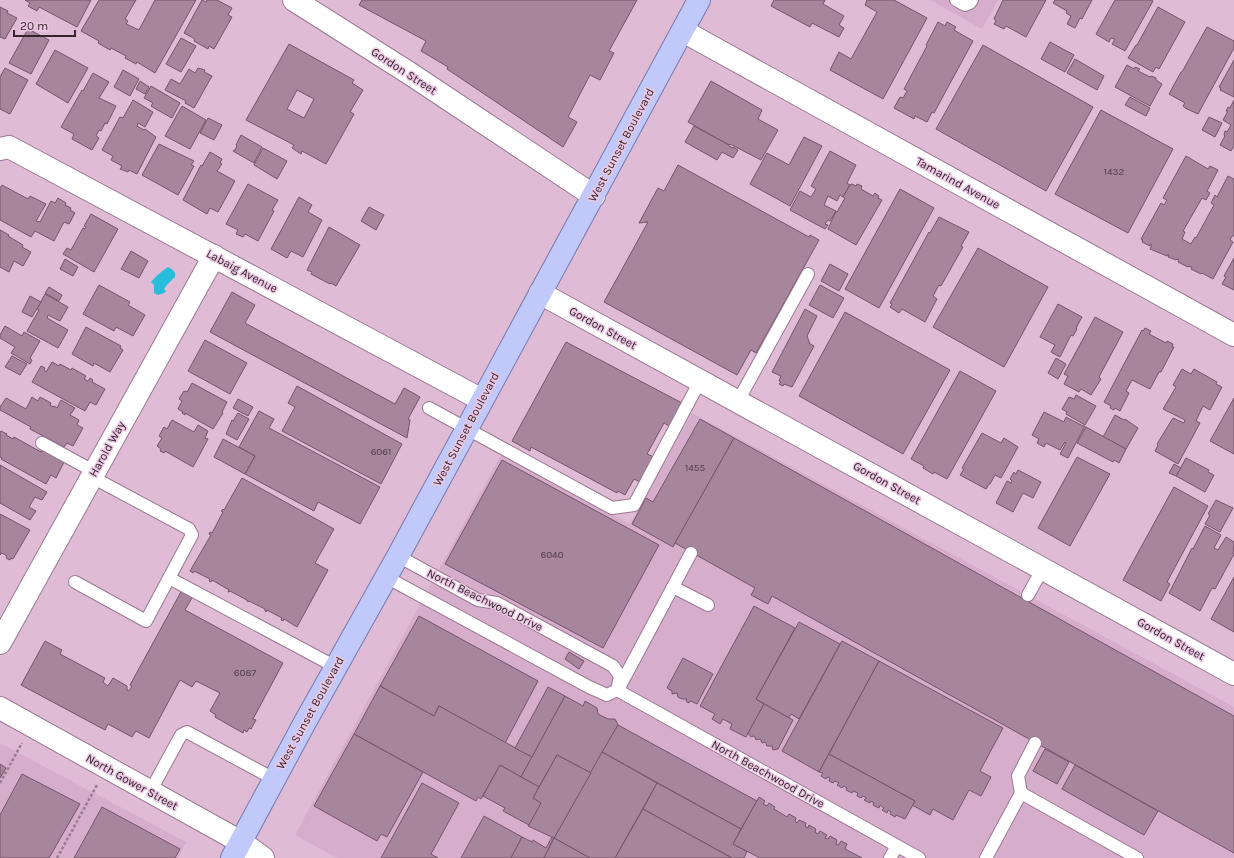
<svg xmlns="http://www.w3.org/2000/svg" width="1234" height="858" viewBox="0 0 1234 858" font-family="Karla,sans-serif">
<rect width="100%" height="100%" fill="#dfbbd5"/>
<g fill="#d7adcc">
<path d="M930 0H998L982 29Z"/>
<path d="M692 413 1234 707V858H337L295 835 501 455 630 524Z"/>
<path d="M0 743 186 842 178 858H0Z"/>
</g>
<path fill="#29bddc" d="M168 267C173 270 176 271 175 277 171 281 167 284 164 289L166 291 164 293 158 295 154 293V285L151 282C155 277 163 270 168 267Z"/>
<g fill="#a6859d" stroke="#74546b" fill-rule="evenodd">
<path d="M25 0H91L77 27 39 7 37 11 28 6 30 3Z"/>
<path d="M99 0H136L125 19 128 21 126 24 139 30 155 0H196L155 73 137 62 136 64 125 58 126 56 111 48 110 50 98 43 99 41 81 31Z"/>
<path d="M202 0 206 2 207 0H217L232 8 228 15 232 17 214 49 209 46 208 49 194 41 195 39 184 33Z"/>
<path d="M362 0H637L609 51 614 53 600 80 590 75 568 117 577 122 563 147 447 69 448 67 421 51 426 41 359 5Z"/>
<path d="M774 0H825L823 4 844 16 839 25 844 28 839 37 812 23 810 27 771 6Z"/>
<path d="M867 0H894L927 18 883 99 830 70 839 52 851 59 877 12 865 5Z"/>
<path d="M1003 0H1046L1026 37 1006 26 1004 29 994 24 996 21 994 19Z"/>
<path d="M1055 0H1092L1082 19 1080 18 1075 28 1067 24 1071 16 1066 13 1067 11 1053 3Z"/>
<path d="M1115 0H1151L1153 1 1125 51 1112 44 1115 39 1111 38 1109 42 1096 34Z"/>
<path d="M0 7 8 11 7 13 17 18 5 39 0 37Z"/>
<path d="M1158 7 1185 22 1159 69 1156 67 1153 72 1128 58 1136 45H1137Z"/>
<path d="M938 22 945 26 947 22 956 27 954 30 973 41 934 113 932 112 927 122 915 116 914 119 894 108 900 97 903 98 907 91 904 89 927 46 926 45Z"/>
<path d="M1207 27 1234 41V48L1198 114 1185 108 1183 106 1185 103 1169 94 1181 72H1182Z"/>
<path d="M28 29 49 40 31 74 9 63Z"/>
<path d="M181 38 196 46 181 72 166 64Z"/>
<path d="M1050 42 1074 55 1065 72 1041 59Z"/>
<path d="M289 44 354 80 352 83 363 90 350 112 354 114 326 164 302 151 301 154 292 148 294 145 246 120ZM297 90 314 99 304 118 287 109Z"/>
<path d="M983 45 1093 107 1046 191 936 129Z"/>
<path d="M55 50 88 68 68 103 36 84Z"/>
<path d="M1075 59 1104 76 1097 90 1067 73Z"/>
<path d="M1234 60V97L1220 90 1221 88 1219 87Z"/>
<path d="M1127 65 1134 69 1135 67 1140 69 1138 71 1150 77 1151 76 1156 78V80L1162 84 1150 106 1115 87Z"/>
<path d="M5 68 28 80 10 114 0 109V77Z"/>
<path d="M198 68 205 70 204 72 212 76 194 108 185 103 186 101 165 90 171 79 180 84 189 69 195 73Z"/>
<path d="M123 70 139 79 130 96 114 87Z"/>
<path d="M93 73 109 82 99 98 116 106 107 124 105 123 101 131 99 130 96 136 99 138 92 150 72 139 74 134 61 127 82 90 83 91Z"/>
<path d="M140 81 149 87 145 94 136 89Z"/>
<path d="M711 81 762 110 758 119 778 130 761 160 730 144 729 145 688 122Z"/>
<path d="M151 86 180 103 172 118 154 108 151 106 153 103 144 98Z"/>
<path d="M1130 97 1150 108 1146 116 1125 105Z"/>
<path d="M133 100 153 112 145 127 138 123 137 126 144 130 145 129 156 137 137 174 129 170 128 172 120 169 122 166 111 160 113 156 102 150 120 117 123 118Z"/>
<path d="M1234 100V146L1231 151 1220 145 1225 136 1224 135 1225 131 1227 132 1231 125 1223 120 1228 111H1226L1228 107 1230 108Z"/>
<path d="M182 106 206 120 190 149 165 136Z"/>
<path d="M1101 110 1173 149 1128 233 1055 194Z"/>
<path d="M1209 117 1222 123 1215 137 1202 130Z"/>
<path d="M208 118 222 125 214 140 200 133Z"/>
<path d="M694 126 729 145V146L733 148V147L738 150 733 158 722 152 717 160 685 142Z"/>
<path d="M241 135 262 147 254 163 233 151 234 150H235L237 146 236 145Z"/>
<path d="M804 137 822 146 790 206 750 184 767 153 789 165Z"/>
<path d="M159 144 194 161 191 165 194 166 178 195 142 175Z"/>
<path d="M263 148 287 161 277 179 254 165Z"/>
<path d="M830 151 856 165 847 183 850 185 843 197 840 195 837 201 828 196 824 205 836 211 830 221 828 220 825 224 828 225 825 229 790 210 800 191 811 197 816 189 811 186Z"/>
<path d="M210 152 222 159 220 163 222 164 217 171 235 181 218 212 210 208 207 214 183 200 201 165 202 166Z"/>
<path d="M1186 156 1208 169 1210 166 1218 170 1207 191 1210 193 1206 200 1202 198 1183 231 1185 232 1182 239 1191 244 1195 237 1196 238 1214 205 1211 203 1215 195 1217 197 1228 176 1234 179V236H1232L1230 240 1233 242 1213 279 1202 273 1201 274 1191 269 1192 267 1188 266V267L1178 262 1179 260 1177 259 1176 260 1168 257 1169 255 1168 254 1167 256 1150 249 1152 245 1150 244V246L1142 242 1143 240 1141 239 1161 203 1164 205 1167 200 1163 198Z"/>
<path d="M678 165 809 237 810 235 819 240 756 353 751 350 737 375 604 302 648 222 639 223 658 188 664 191Z"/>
<path d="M248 184 278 200 272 210 274 211 258 241 245 234 243 237 236 234 238 230 226 224Z"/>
<path d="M852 184 856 186 857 184 862 186 861 189 873 196 875 193 879 196 878 198 882 200 856 245 828 229 836 211 837 212 845 198 843 197 850 185Z"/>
<path d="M2 185 28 199 30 196 46 204 36 221 40 222 51 201 55 203 58 198 66 203 65 205 71 208 70 210 75 213 69 224 64 222 54 241 35 231 31 237 0 220V188Z"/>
<path d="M900 189 934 208 879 308 845 289Z"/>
<path d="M299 197 312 205 308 212 322 220 303 257 291 251 287 258 271 249Z"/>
<path d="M369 207 384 215 376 230 361 221Z"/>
<path d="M91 214 118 229 94 272 63 254 67 248 71 250 83 228 85 229 86 227 84 226Z"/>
<path d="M939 217 969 232 961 246 963 247 941 286 939 285 933 296 937 299 925 322 902 309 899 313 890 307 892 304 890 303 929 232 930 233Z"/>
<path d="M329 227 360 245 336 286 331 283 330 284 311 274 312 272 307 270Z"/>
<path d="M0 230 9 235 8 236 23 245 22 247 31 252 23 266 14 261 9 272 0 267Z"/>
<path d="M978 248 1048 287 1004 367 933 327Z"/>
<path d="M131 251 148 261 139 278 121 269Z"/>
<path d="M1234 258V290L1222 284 1226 277 1224 276Z"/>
<path d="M65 259 78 267 73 276 60 269Z"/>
<path d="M830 264 848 274 839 291 821 281Z"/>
<path d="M99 285 130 302 128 305 145 315 133 336 116 327 114 331 83 314Z"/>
<path d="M820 285 844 298 833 318 809 305Z"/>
<path d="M49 287 62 295 59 301 45 293Z"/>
<path d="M232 292 255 305 245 323 395 404 404 388 420 397 408 419 410 420 407 438 210 332Z"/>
<path d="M45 294 68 307 60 321 48 315 47 318 68 330 58 348 27 331 39 310 37 309Z"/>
<path d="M30 296 41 302 32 317 22 312Z"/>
<path d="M1058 304 1082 317 1076 328 1077 329 1073 336 1071 335 1060 357 1051 352 1055 345 1040 337Z"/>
<path d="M805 309 817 316 807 336 810 344 814 346 792 387 784 384 783 386 779 384 781 382 779 381 781 376 772 372Z"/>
<path d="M845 312 950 370 903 454 799 396Z"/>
<path d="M1095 317 1123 332 1099 377 1101 379 1091 395 1081 389 1079 392 1064 384 1068 376 1064 374Z"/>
<path d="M5 326 22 336 24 332 40 341 30 358 32 360 30 364 11 353 15 347 0 338V335Z"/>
<path d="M86 327 121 346 120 348 123 350 110 372 94 363 93 366 72 354Z"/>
<path d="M1145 328 1151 331 1149 334 1166 343 1167 341 1173 344 1172 347H1174L1161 372H1159L1150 389 1132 380 1126 391 1129 393 1120 411 1115 408 1114 410 1110 408 1111 406 1104 402 1142 330 1143 331Z"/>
<path d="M205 340 247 363 230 394 188 371Z"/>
<path d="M566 342 684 404 671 427 664 423 647 454 654 457 640 482 634 479 625 495 618 491 617 493 531 447 530 451 512 441Z"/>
<path d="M12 356 27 364 20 375 5 367Z"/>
<path d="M1056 358 1066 364 1058 379 1048 373Z"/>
<path d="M52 362 59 366 60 364 71 370 72 368 86 376 84 379 88 381 90 378 93 380 92 382 105 389 96 405 90 402 85 411 32 382 41 366 45 368 44 370 46 372Z"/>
<path d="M1182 369 1191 374 1194 369 1217 382 1216 384 1222 387 1210 410 1203 406 1196 421 1200 423 1178 464 1155 451 1158 445 1157 444 1173 418 1184 423 1185 420 1163 409 1176 387 1173 385Z"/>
<path d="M960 371 996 391 947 479 934 472 933 474 923 468 924 466 911 459Z"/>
<path d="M192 383 227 402 222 412 223 413 213 429 185 413V415L182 413 183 412 178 409 182 401 179 399 184 391 187 392Z"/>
<path d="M297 386 402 444 381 484 282 431 295 407 288 403Z"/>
<path d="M1076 395 1096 406 1085 425 1066 414 1067 412 1062 409 1069 397 1074 399Z"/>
<path d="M32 397 38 401 40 397 51 403 50 405 53 407 54 406 57 408 61 400 75 408 70 415 79 420 77 425 83 428 73 446 67 443 64 447 30 429 31 427 0 410V407L6 398 26 409Z"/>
<path d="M1234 398V454L1210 441Z"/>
<path d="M238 399 253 407 248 416 233 408Z"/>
<path d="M259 411 274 419 269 428 380 487 360 524 318 502 314 511 245 474 255 456 239 447Z"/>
<path d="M1044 412 1064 422 1066 417 1083 426H1085L1068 458 1060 454 1066 443 1065 442 1060 450 1046 443 1044 447 1037 443 1039 439 1032 435Z"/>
<path d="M238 413 249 419 237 440 226 434 232 420 233 421Z"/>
<path d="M1115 415 1124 420 1125 419 1138 428 1126 449 1103 437Z"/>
<path d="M700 419 734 438 673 547 632 524 646 498 653 502Z"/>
<path d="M172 420 194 432 198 425 208 431 205 438 208 439 193 467 165 451 164 453 160 451 161 449 157 446 162 438 159 436 164 427 167 429Z"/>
<path d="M1086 427 1126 449 1119 463 1114 460 1113 462 1077 443Z"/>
<path d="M1 431 7 434 6 435 13 439 14 437 41 452 43 450 64 462 56 478 51 475 46 484 1 459 2 458 0 457V432Z"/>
<path d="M982 433 1001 443 1004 438 1018 447 1001 478 995 475 990 484H989L986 489 960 475 964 469 962 468Z"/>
<path d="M734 438 1234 716V853L772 596 768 604 751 595 755 588 675 543Z"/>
<path d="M223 439 255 456 245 474 214 457Z"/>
<path d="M1077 457 1110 474 1070 546 1038 528Z"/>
<path d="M1186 458 1209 470 1208 472 1214 475 1205 492 1176 476Z"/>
<path d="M502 460 659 545 603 648 445 564Z"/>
<path d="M1174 464 1181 468 1176 476 1169 473Z"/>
<path d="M0 465 47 492 42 500 35 497 29 507 36 511 30 520 0 503Z"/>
<path d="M1018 470 1041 482 1033 498 1023 493 1013 512 996 503 1007 481 1011 483 1012 481 1010 479 1014 472 1016 474Z"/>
<path d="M242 478 334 529 315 563 328 570 297 627 284 619 283 621 281 620 282 618 267 610 266 612 265 611V609L249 601 248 602 247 601V600L230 591 229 592H228L229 590 212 580 211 582 209 581 210 579 194 571 193 573 190 571 211 535 209 534 210 532 212 533 223 512 221 511 223 509 224 510Z"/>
<path d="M1174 487 1208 506 1167 582 1170 584 1161 601 1123 580Z"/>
<path d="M1216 500 1233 508 1220 532 1205 524 1210 515 1208 514Z"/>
<path d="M0 514 30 530 13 559 11 558 10 560 6 558 7 556 2 553 0 555Z"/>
<path d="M1205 526 1221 535 1214 548 1218 550 1226 537 1234 542 1233 553 1234 554 1215 589 1212 588 1200 611 1169 593 1192 548 1193 549Z"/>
<path d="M1234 577V632L1211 619Z"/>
<path d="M182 590 193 596 185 610 283 663 253 719 256 720 251 729 249 728 247 732 244 730 243 733 215 717 216 715 210 711 220 693 196 681 192 687 180 680 149 738 136 731 132 737 108 724 105 730 21 685 45 641 62 650 60 654 105 678 103 682 108 686 113 678 127 686V690L129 691 132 686 130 685Z"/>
<path d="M754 606 795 628 756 699 764 704 746 737 730 729 732 724 723 719 720 724 712 719 715 714 700 706Z"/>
<path d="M419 616 538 681 505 743 439 706 434 716 380 686Z"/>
<path d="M799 622 840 644 799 719 791 714 789 718 756 699Z"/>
<path d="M842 641 879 661 819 772 782 751Z"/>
<path d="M569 652 584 661 579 669 565 659Z"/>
<path d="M683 658 713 674 697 704 691 701 688 703 686 701 687 699H682L678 697 677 693 672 694V691L667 688Z"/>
<path d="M879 661 1003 728 980 771 991 777 981 796 969 790 953 820 933 809 930 815 912 805 915 801 829 754Z"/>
<path d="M380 686 434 716 439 706 532 757 521 777 500 765 481 799 478 797 476 801 354 734Z"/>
<path d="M548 687 565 696 532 757 515 748Z"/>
<path d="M565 696 583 706 585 701 597 708 598 714 608 719H615L618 725 591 773 557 755 539 787 521 777Z"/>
<path d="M764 704 793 720 778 749 773 750 772 746H767L766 743 765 742 762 743 761 740 759 739 756 740 755 737 753 736 751 737 748 733Z"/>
<path d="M618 725 757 801 741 829 602 752Z"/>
<path d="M354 734 423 772 387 837 381 834 377 841 314 806Z"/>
<path d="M1045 749 1069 762 1057 784 1033 771Z"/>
<path d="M602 752 657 783 615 858H590L554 838Z"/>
<path d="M829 754 915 801 905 819 896 815 895 817 890 814 891 812 888 810 887 813 882 810 884 808 880 805 879 808 873 805 874 803 871 801 870 803 864 800 866 798 863 796 861 798 857 796 858 793 853 791 852 793 846 790 847 788 844 786 842 788 837 785 839 783 835 781 833 783 829 781 830 778 827 777 826 779 821 776 823 773 819 772Z"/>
<path d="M557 755 591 773 554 838 528 826 541 803 533 798Z"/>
<path d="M0 764 6 768 0 778Z"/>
<path d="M500 765 539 787 533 798 541 803 529 825 503 811 505 808 483 796Z"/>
<path d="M1075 765 1158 811 1144 835 1062 789Z"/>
<path d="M22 774 80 804 49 858H0V815Z"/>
<path d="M422 783 459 803 431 854 438 858H381Z"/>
<path d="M657 783 741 829 733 844 747 851 744 858H732L643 809Z"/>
<path d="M759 797 765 801 763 804 767 806 769 803 775 807 774 809 787 817 789 814 796 818 795 821 797 823 799 820 806 823 805 826 808 828 809 825 816 829 815 832 818 834 820 831 827 835 825 838 828 839 830 836 837 840 836 844 838 845 841 841 847 844 845 849 862 858H760L733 844Z"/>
<path d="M102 807 180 849 175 858H74Z"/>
<path d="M643 809 732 858H615Z"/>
<path d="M484 816 522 837 511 858H461Z"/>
<path d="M522 837 532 842 533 840 546 848 552 837 554 838 544 858H511Z"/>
<path d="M554 838 590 858H544Z"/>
</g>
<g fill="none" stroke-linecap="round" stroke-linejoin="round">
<g stroke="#9b7992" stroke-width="14">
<g id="lane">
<path d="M956 0 965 5 970 3 972 0"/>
<path d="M738 401 808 274"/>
<path d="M429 408 612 508 634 505 700 381"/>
<path d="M42 443 95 472"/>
<path d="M92 477 189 529 192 535 169 578 336 667"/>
<path d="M398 556 478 600 497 603 613 666 620 676 617 690"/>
<path d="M386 577 589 687 607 695 617 690"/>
<path d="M75 582 146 621 169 578"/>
<path d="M673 587 708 605"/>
<path d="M1028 595 1043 568"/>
<path d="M620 686 691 553"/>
<path d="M617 690 919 858"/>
<path d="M150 792 181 735 187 732 274 779"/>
<path d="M1021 793 1018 776 1035 743"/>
<path d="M890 858 897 846"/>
<path d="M986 858 1021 793 1137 858"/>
</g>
</g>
<g stroke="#9b7992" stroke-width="24">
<g id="street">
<path d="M294 0 409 73 594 196"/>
<path d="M683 31 1234 335"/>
<path d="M0 149 9 147 482 400"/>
<path d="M540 293 1234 674"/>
<path d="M0 643 214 256"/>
</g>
</g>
<g stroke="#9b7992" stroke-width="24">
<path id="secondary" d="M0 708 241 842 263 858"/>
</g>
<g stroke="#7478b0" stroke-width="24">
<path id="primary" d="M232 858 304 724 398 556 699 0"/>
</g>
<g stroke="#987d91" stroke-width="2.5" stroke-dasharray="3 2" stroke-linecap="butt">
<path d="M0 783 22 743"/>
<path d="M57 858 97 785"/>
</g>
<use href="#lane" stroke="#fff" stroke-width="12"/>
<use href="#street" stroke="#fff" stroke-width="22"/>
<use href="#secondary" stroke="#fff" stroke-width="22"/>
<use href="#primary" stroke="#c1c9fa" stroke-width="22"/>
</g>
<g text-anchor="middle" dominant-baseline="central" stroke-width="3" stroke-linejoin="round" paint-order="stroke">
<g font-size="10" fill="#4f3d4a">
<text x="1114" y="172">1432</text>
<text x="381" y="452">6061</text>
<text x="695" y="468">1455</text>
<text x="552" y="555">6040</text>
<text x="245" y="673">6087</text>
</g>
<g font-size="12" fill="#32252f" stroke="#ecc8e2">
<text transform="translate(404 71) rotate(33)">Gordon Street</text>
<text transform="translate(621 145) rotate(-62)">West Sunset Boulevard</text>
<text transform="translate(958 183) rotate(29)">Tamarind Avenue</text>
<text transform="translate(242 271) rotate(28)">Labaig Avenue</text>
<text transform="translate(603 328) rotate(29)">Gordon Street</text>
<text transform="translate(466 429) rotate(-62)">West Sunset Boulevard</text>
<text transform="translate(107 449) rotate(-61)">Harold Way</text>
<text transform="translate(887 483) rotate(29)">Gordon Street</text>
<text transform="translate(485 600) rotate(26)">North Beachwood Drive</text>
<text transform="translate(1171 639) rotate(29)">Gordon Street</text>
<text transform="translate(310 713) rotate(-61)">West Sunset Boulevard</text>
<text transform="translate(768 774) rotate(29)">North Beachwood Drive</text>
<text transform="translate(132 782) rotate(29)">North Gower Street</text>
</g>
</g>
<path d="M14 30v6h61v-6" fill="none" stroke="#32252f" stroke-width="2"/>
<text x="20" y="30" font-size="12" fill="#32252f" stroke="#ecc8e2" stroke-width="3" paint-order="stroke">20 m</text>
</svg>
